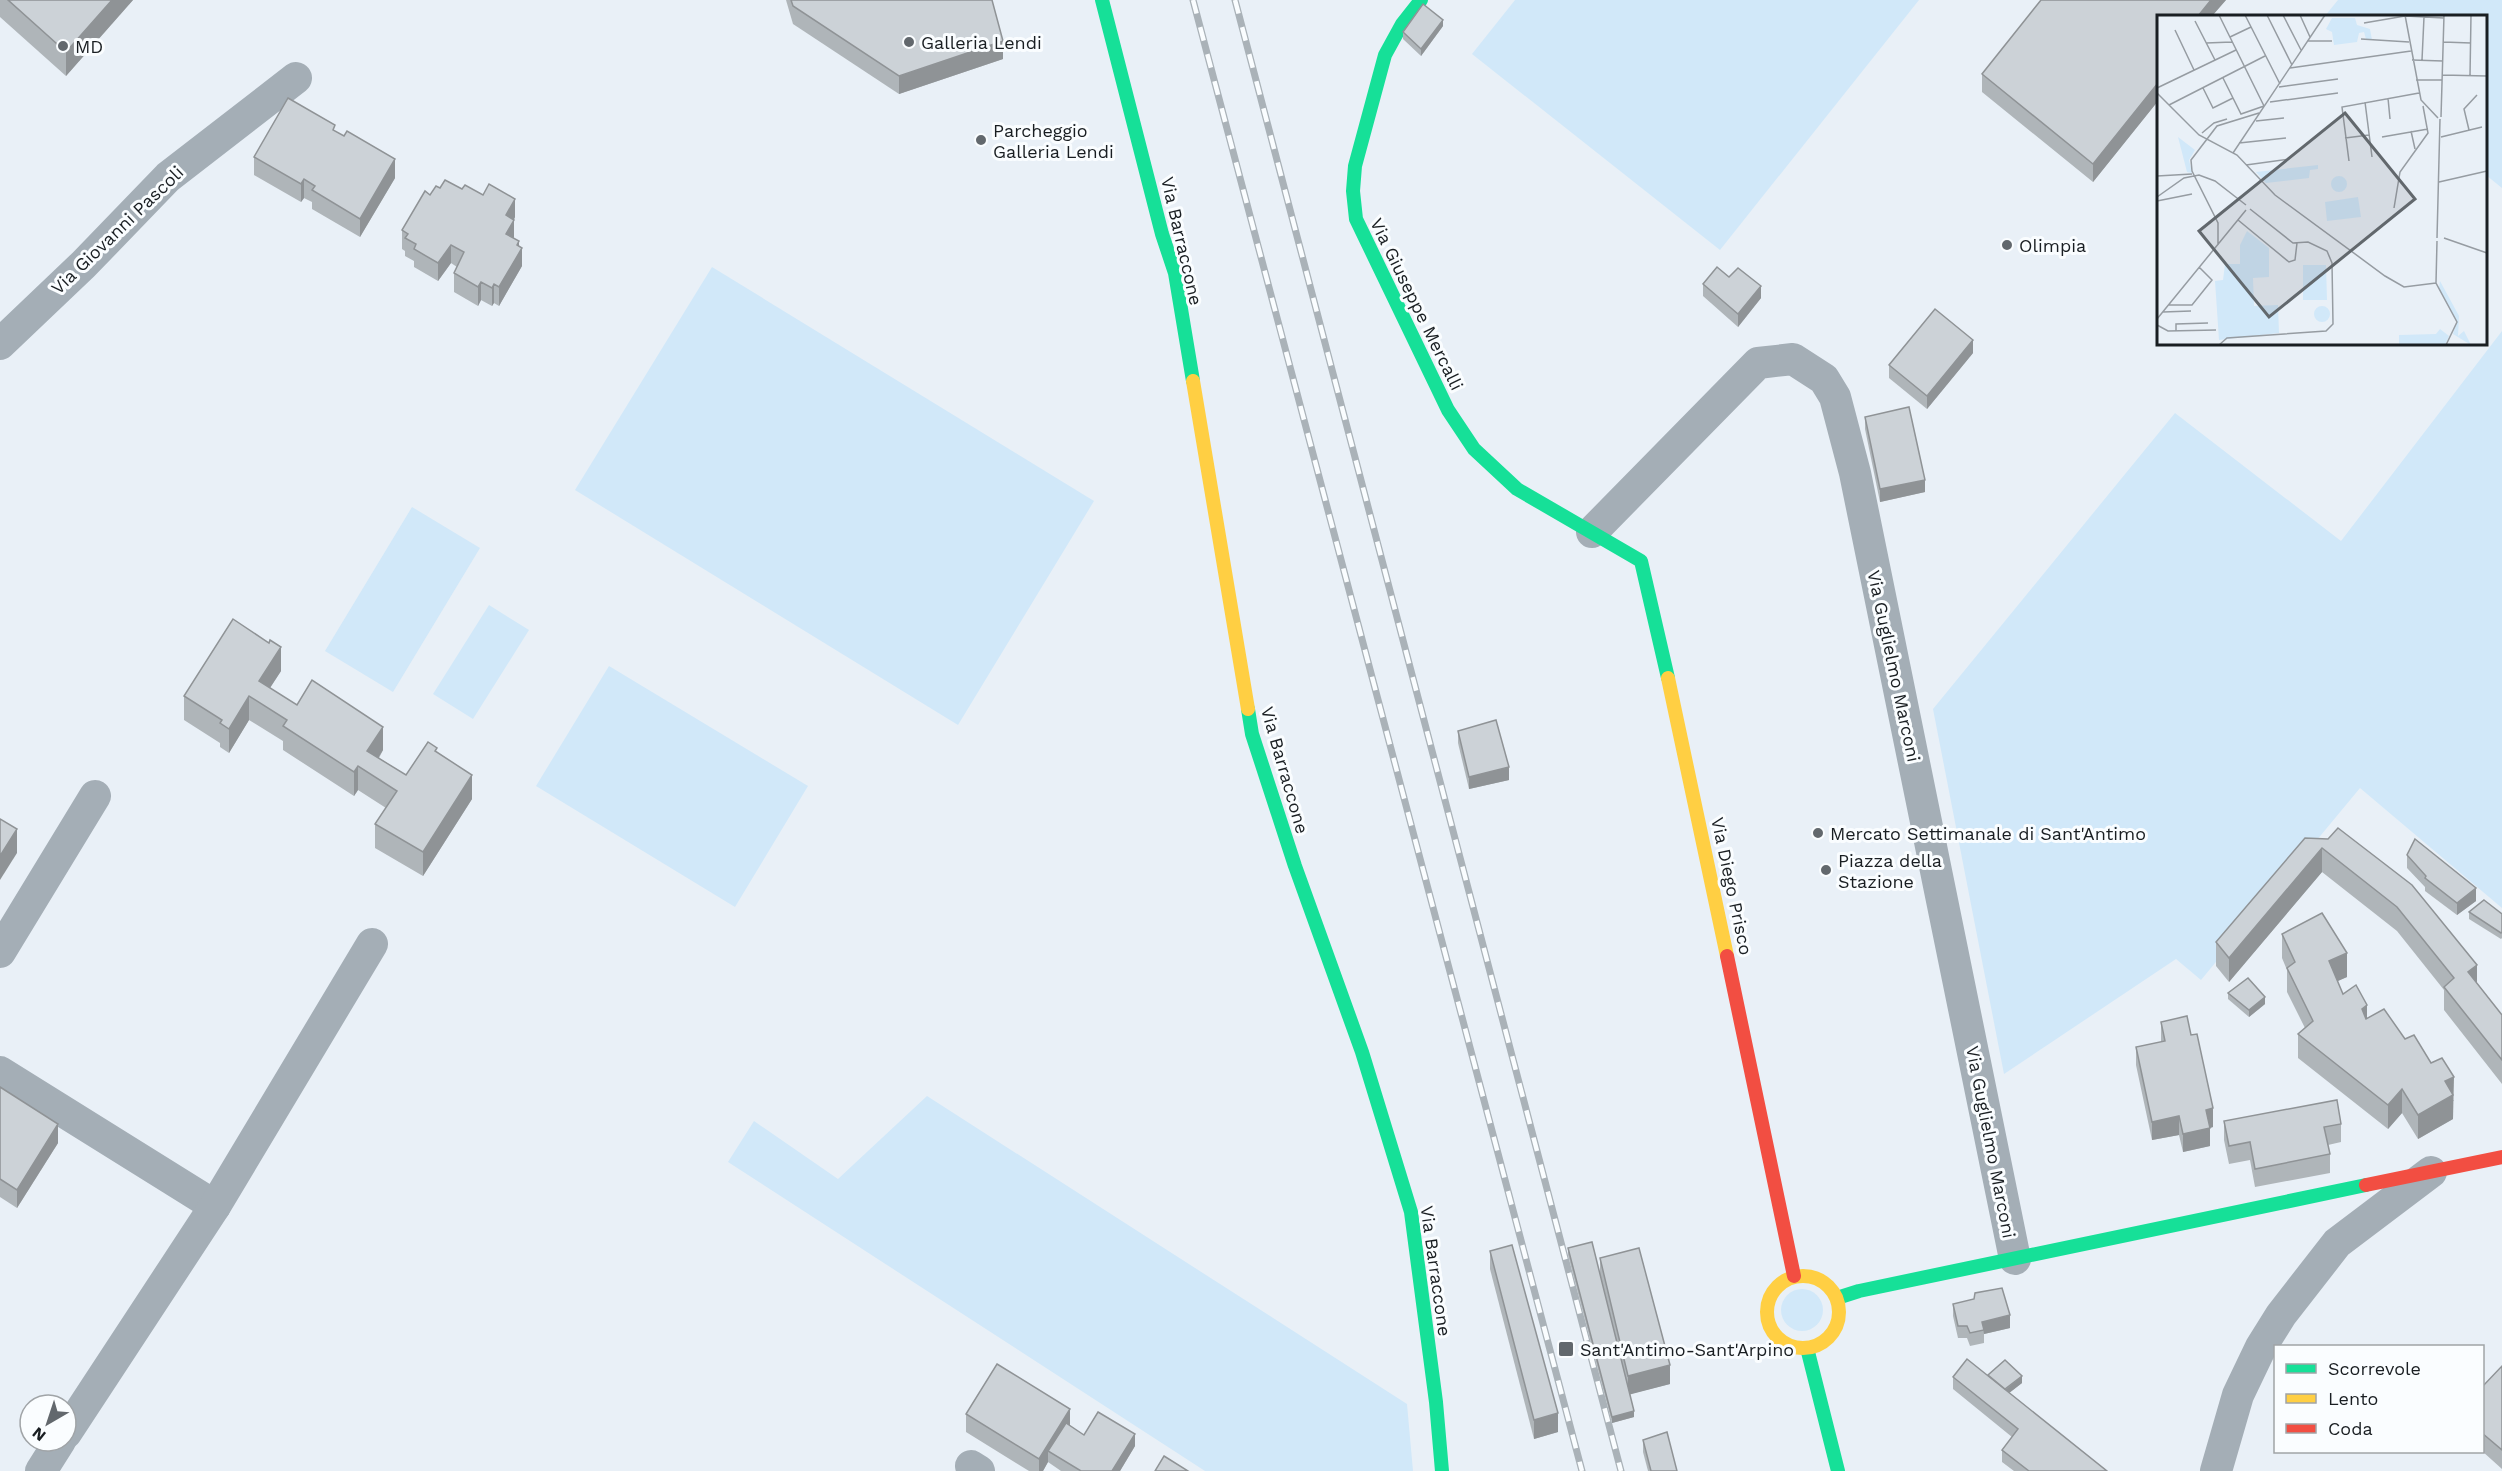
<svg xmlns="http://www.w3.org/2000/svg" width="2502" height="1471" viewBox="0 0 2502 1471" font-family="'Work Sans',sans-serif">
<rect width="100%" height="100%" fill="#e9f0f7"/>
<g fill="#d1e8f9">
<path d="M1515 0H1919L1720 250 1472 54Z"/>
<path d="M2338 0H2502V188L2486 175V16H2325Z"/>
<path d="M712 267 1094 501 958 725 575 490Z"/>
<path d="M2502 331V908L2360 788 2201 980 2176 959 2004 1074 1933 709 2175 413 2341 541Z"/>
<path d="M412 507 480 548 393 692 325 651Z"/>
<path d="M489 605 529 630 473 719 433 694Z"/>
<path d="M609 666 808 786 735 907 536 786Z"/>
<path d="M927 1096 1407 1404 1413 1471H1205L728 1162 754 1121 838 1179Z"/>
<circle cx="1802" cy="1310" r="21"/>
</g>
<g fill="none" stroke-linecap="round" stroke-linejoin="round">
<g stroke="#a4aeb6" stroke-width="32">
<path d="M0 344 83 265 168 177 296 78"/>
<path d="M1592 532 1758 363 1793 359 1824 379 1835 397 1855 473 2015 1259"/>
<path d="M0 952 95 796"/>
<path d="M0 1072 215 1206"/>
<path d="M66 1433 215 1206 372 944"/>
<path d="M971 1466 979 1471"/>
<path d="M41 1471 60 1441"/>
<path d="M2216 1471 2238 1395 2261 1347 2281 1315 2337 1243 2431 1172"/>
</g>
<g stroke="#16e098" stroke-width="14">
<path d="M1102 0 1162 234 1175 273 1193 381"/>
<path d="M1421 0 1402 24 1385 55 1355 166 1353 191 1356 219 1448 410 1474 449 1517 489 1641 561 1668 678"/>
<path d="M1248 709 1252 734 1295 866 1362 1052 1411 1212 1436 1402 1442 1471"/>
<path d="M1837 1298 1859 1291 2366 1185"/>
<path d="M1807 1348 1838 1471"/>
</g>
<g stroke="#ffcf43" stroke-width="14">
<path d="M1193 381 1248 709"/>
<path d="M1668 678 1727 956"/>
<circle cx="1803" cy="1312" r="36"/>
</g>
<g stroke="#f24e42" stroke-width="14">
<path d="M1727 956 1794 1276"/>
<path d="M2366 1185 2502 1157"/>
</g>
<g stroke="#aab2b8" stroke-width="7">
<g id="rail">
<path d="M1193 0 1582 1471"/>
<path d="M1235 0 1621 1471"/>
</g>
</g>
<use href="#rail" stroke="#fafdff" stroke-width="4.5" stroke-dasharray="14" stroke-linecap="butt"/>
</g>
<g fill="#afb5b9">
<path d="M0 0H133L66 76 0 17Z"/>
<path d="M786 0H992L1003 59 899 94 793 24Z"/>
<path d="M2041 0H2226L2212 16H2158V101L2093 182 1982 92V74Z"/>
<path d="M1443 26 1421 56 1403 39V32Z"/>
<path d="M335 131 395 178 360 237 312 209V202L304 198 301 202 254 175V157Z"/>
<path d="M430 195 515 217 514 220V238L519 246 522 266 499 306 494 303 492 306 481 300 478 306 454 292V273L457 267 451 263 438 281 414 267V261L405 256V251L402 249V230Z"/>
<path d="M1729 277 1761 298 1738 327 1703 296V284Z"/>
<path d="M1973 353 1927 409 1889 378V365Z"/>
<path d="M1865 417 1925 492 1880 502 1865 429Z"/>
<path d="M281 671 270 688 297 705 383 750 379 758 406 775 437 753 472 799 423 876 375 848V824L386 808 358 790 354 796 283 750V741L249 720 229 753 220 747V743L184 720V696Z"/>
<path d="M1458 731 1509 780 1469 789 1458 743Z"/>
<path d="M2328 839 2477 983 2502 1015V1084L2444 1010V990L2397 931 2322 872 2229 982 2216 966V942Z"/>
<path d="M2407 855 2476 901 2457 915 2425 891V887L2407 868Z"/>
<path d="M2469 912 2502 914V938L2501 939 2469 919Z"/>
<path d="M2282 934 2347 977 2337 981 2343 994 2367 1018 2405 1039 2454 1101H2453V1119L2418 1139 2402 1113 2388 1129 2298 1058V1034L2305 1028 2287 992V970L2282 958Z"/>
<path d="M2228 993 2265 1004 2249 1017 2228 999Z"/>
<path d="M2161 1022 2213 1127 2210 1128V1146L2183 1152 2179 1135 2152 1140 2136 1065V1047L2161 1042Z"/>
<path d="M0 1087 58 1143 17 1208 0 1197Z"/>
<path d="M2224 1121 2341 1124V1142L2328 1145 2330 1154V1173L2255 1187 2250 1160 2229 1164 2224 1140Z"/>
<path d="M1568 1248 1600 1273V1258L1670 1384 1630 1394 1634 1417 1612 1423 1568 1255Z"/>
<path d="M1490 1251 1558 1432 1534 1439 1490 1269Z"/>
<path d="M1953 1304 2010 1328 1984 1334V1343L1970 1346 1967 1338H1958L1953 1316Z"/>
<path d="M2502 1366V1469L2482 1451V1387Z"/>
<path d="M1988 1376 2022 1383 2009 1393 2107 1471H2014L2002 1462V1450L2012 1437 1953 1389V1377Z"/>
<path d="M966 1414 1070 1426 1084 1435 1135 1446 1120 1471H1061L1048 1462 1043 1471H1029L966 1432Z"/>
<path d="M1643 1440 1677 1471H1648L1643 1452Z"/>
</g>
<g fill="#8f9396">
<path d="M112 0H133L66 76V52Z"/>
<path d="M2211 0H2226L2212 16H2198Z"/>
<path d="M1443 20V26L1421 56V49Z"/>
<path d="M1003 41V59L899 94V76Z"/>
<path d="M2158 83V101L2093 182V164Z"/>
<path d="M395 159V178L360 237V219Z"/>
<path d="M304 179V198L301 202V184Z"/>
<path d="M515 199V217L506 234V215Z"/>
<path d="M514 220V238L506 234Z"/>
<path d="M519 241V253L522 248V266L499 306V287Z"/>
<path d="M451 245V263L438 281V263Z"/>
<path d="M481 282V300L478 306V287Z"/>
<path d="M494 284V303L492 306V288Z"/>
<path d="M1761 286V298L1738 327V314Z"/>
<path d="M1973 340V353L1927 409V396Z"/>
<path d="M1925 480V492L1880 502V489Z"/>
<path d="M281 647V671L260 703 259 681Z"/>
<path d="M249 696V720L229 753V729Z"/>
<path d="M383 727V750L369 773 367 751Z"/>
<path d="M358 766V790L354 796V772Z"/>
<path d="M1509 767V780L1469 789V777Z"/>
<path d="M472 775V799L423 876V852Z"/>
<path d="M17 829V853L0 880V856Z"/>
<path d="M2322 848V872L2229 982V958Z"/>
<path d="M2476 888V901L2457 915V903Z"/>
<path d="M2347 953V977L2329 985V961Z"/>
<path d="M2477 965V989L2468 972Z"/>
<path d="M2265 997V1004L2249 1017V1010Z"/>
<path d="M2367 1005V1028L2362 1009Z"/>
<path d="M2454 1077 2453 1119 2418 1139V1115L2445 1081Z"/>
<path d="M2402 1089V1113L2388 1129V1105Z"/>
<path d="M2213 1108V1127L2206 1129V1110Z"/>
<path d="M2179 1116V1135L2152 1140V1122Z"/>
<path d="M58 1124V1143L17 1208V1190Z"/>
<path d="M2210 1128V1146L2183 1152V1134Z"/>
<path d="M2010 1315V1328L1984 1334 1982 1322Z"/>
<path d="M1670 1365V1384L1628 1395V1376Z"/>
<path d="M2022 1376V1383L2004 1397V1391Z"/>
<path d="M1070 1409V1428L1048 1451V1462L1043 1471H1039V1459Z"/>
<path d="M1634 1411V1417L1612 1423V1417Z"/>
<path d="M1558 1413V1432L1534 1439V1420Z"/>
<path d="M1135 1434V1446L1120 1471H1112Z"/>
</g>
<g fill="#ccd2d7" stroke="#8f9396" stroke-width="1.5">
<path d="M8 0H112L66 52Z"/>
<path d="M791 0H992L1003 41 899 76 793 6Z"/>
<path d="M2041 0H2211L2198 16H2158V83L2093 164 1982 74Z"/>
<path d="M1423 4 1443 20 1421 49 1403 32Z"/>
<path d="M288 98 335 125 333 130 344 136 347 131 395 159 360 219 312 190 315 186 304 179 301 184 254 157Z"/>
<path d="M445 180 462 189 465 185 483 195 489 184 515 199 506 215 514 220 506 234 519 241 517 245 522 248 499 287 494 284 492 288 481 282 478 287 454 273 464 252 451 245 438 263 414 249 416 244 405 238 408 234 402 230 425 191 430 195 436 186 440 188Z"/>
<path d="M1717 267 1729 277 1738 268 1761 286 1738 314 1703 284Z"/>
<path d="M1935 309 1973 340 1927 396 1889 365Z"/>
<path d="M1909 407 1925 480 1880 489 1865 417Z"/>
<path d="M233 619 269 643 270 640 281 647 259 681 297 705 312 680 383 727 367 751 406 775 428 742 437 748 435 751 472 775 423 852 375 824 397 791 358 766 354 772 283 726 287 720 249 696 229 729 220 723 222 720 184 696Z"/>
<path d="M1496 720 1509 767 1469 777 1458 731Z"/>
<path d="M0 819 17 829 0 856Z"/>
<path d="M2338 828 2412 885 2477 965 2468 972 2502 1015V1060L2444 987 2454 978 2397 907 2322 848 2229 958 2216 942 2305 838 2328 839Z"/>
<path d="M2415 839 2476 888 2457 903 2425 878 2426 876 2407 855Z"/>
<path d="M2484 900 2502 914V932L2501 933 2469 912Z"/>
<path d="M2322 913 2347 953 2329 961 2343 994 2356 985 2367 1005 2362 1009 2366 1019 2384 1009 2405 1039 2414 1035 2431 1063 2442 1058 2454 1077 2445 1081 2453 1095 2418 1115 2402 1089 2388 1105 2298 1034 2313 1021 2287 968 2295 962 2282 934Z"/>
<path d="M2248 978 2265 997 2249 1010 2228 993Z"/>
<path d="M2187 1016 2191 1035 2197 1034 2213 1108 2206 1110 2210 1128 2183 1134 2179 1116 2152 1122 2136 1047 2165 1041 2161 1022Z"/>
<path d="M0 1087 58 1124 17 1190 0 1179Z"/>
<path d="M2337 1100 2341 1124 2324 1127 2330 1154 2255 1169 2250 1142 2229 1146 2224 1121Z"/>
<path d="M1592 1242 1634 1411 1612 1417 1568 1248Z"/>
<path d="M1512 1245 1558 1413 1534 1420 1490 1251Z"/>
<path d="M1639 1248 1670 1365 1628 1376 1600 1258Z"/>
<path d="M2002 1288 2010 1315 1982 1322 1984 1330 1970 1333 1967 1326H1958L1953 1304 1974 1299 1975 1293Z"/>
<path d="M1967 1359 2107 1471H2029L2002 1450 2018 1429 1953 1377Z"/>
<path d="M2005 1360 2022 1376 2005 1389 1988 1375Z"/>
<path d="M997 1364 1070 1409 1039 1459 966 1414Z"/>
<path d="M2502 1366V1450L2482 1433V1387Z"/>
<path d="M1098 1412 1135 1434 1112 1471H1081L1048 1451 1066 1423 1084 1435Z"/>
<path d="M1667 1432 1677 1471H1651L1643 1440Z"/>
<path d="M1164 1456 1188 1471H1155Z"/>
</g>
<g fill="#62686d" stroke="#fafdff" stroke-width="2">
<circle cx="909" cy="42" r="6"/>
<circle cx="63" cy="46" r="6"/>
<circle cx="981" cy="140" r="6"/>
<circle cx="2007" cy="245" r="6"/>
<circle cx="1818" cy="833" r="6"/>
<circle cx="1826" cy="870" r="6"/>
<rect x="1558" y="1341" width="16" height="16" rx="3"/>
</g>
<g text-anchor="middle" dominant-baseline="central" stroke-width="6" stroke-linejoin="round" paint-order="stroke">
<g font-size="18" fill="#191e22" stroke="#fafdff" text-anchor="start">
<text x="921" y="42">Galleria Lendi</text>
<text x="75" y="46">MD</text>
<text x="993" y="130">Parcheggio<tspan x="993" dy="21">Galleria Lendi</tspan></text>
<text x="2019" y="245">Olimpia</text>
<text x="1830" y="833">Mercato Settimanale di Sant'Antimo</text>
<text x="1838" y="860">Piazza della<tspan x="1838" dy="21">Stazione</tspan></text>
<text x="1580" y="1349">Sant'Antimo-Sant'Arpino</text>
</g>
<g font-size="18" fill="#191e22" stroke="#fafdff">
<text transform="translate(117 230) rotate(-44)">Via Giovanni Pascoli</text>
<text transform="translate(1182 241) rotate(77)">Via Barraccone</text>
<text transform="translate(1417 304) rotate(64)">Via Giuseppe Mercalli</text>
<text transform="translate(1894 666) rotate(78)">Via Guglielmo Marconi</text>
<text transform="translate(1285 770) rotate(74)">Via Barraccone</text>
<text transform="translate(1732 886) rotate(78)">Via Diego Prisco</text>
<text transform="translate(1991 1142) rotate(79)">Via Guglielmo Marconi</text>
<text transform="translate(1436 1271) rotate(82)">Via Barraccone</text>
</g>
</g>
<g transform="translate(2157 15)">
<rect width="330" height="330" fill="#e9f0f7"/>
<path d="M21 122 38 135 32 145 35 158 30 157ZM161 150V154L153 155 152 163 109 168 99 157ZM174 169a8 8 0 1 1 16 0a8 8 0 1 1-16 0ZM201 182 204 202 170 206 168 187ZM90 216 112 233V262L96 263 97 291 121 290 122 318 62 325 58 266 66 265 68 249H83V230ZM146 250H169L170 285H146ZM283 266 302 301 301 321 307 316 314 330 296 319 300 306 282 273ZM157 299a8 8 0 1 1 16 0a8 8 0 1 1-16 0ZM283 314 292 321 288 330H242V320L279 319Z" fill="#d1e8f9"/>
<path d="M175 3H198L200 10 213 14 215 25 209 24 207 17 202 18 200 27 177 30 175 17 169 14Z" fill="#d1e8f9"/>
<path fill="none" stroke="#969ca2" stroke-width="1.5" d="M62 0 107 91 84 99 66 63M88 0 123 69M110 0 135 50M126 0 144 35M143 0 153 22M248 0 264 85 281 103M38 6 58 45M207 8 248 1 287 3M18 15 37 55M73 22 94 12M204 24 252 27M150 26H175M286 27 314 28M49 28 75 27M255 45 286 46M265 45 267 2M133 53 254 36M285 60 330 61M313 61 314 0M259 65H285M122 72 181 64M0 73 79 35M46 73 56 93 76 83M0 78 42 120 80 140 118 180 228 261 247 272 279 268M231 83 233 104M113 87 181 78M208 87 215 142M12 90 108 41M284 102 287 0M99 106 127 103M312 115 307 94 320 80M254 116 258 134M45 118 57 108 70 104M225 122 271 114M284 122 325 112M188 123 212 120M82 128 129 123M76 138 168 0M192 146 185 92 262 78M89 150 132 144M0 161 35 159M282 167 330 156M0 182 27 163 42 160 58 166 89 190M0 186 35 179M237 193 243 157 271 118 266 91M81 205 132 247 138 245 140 228M280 223 283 104M287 223 330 238M280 226 279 268 300 307 289 330M61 230V208L35 156 34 145 60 111 102 98M12 290H35L55 265 42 252M6 297 34 296M0 304 89 195M0 310 11 316 59 315M19 316V309L51 308M62 330 70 323 169 316 176 309 175 248 170 236 151 227 136 228 93 194"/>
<path fill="#62686d" fill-opacity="0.15" stroke="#62686d" stroke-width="3" d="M188 98 258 184 112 302 42 216Z"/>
<rect width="330" height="330" fill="none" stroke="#191e22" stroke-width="3"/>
</g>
<rect x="2274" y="1345" width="210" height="108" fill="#fafdff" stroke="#a0a4a7" stroke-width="1.5"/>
<rect x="2286" y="1364" width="30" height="9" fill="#16e098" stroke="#a0a4a7" stroke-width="1.5"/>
<text x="2328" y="1375" font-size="18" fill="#191e22">Scorrevole</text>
<rect x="2286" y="1394" width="30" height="9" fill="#ffcf43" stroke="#a0a4a7" stroke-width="1.5"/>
<text x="2328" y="1405" font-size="18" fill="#191e22">Lento</text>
<rect x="2286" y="1424" width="30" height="9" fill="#f24e42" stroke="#a0a4a7" stroke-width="1.5"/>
<text x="2328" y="1435" font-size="18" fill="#191e22">Coda</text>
<g transform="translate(48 1423) rotate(219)"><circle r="28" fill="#fafdff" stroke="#a0a4a7" stroke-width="1.5"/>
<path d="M0-4.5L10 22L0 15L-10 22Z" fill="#62686d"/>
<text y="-9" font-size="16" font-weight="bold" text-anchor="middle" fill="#191e22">N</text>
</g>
</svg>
